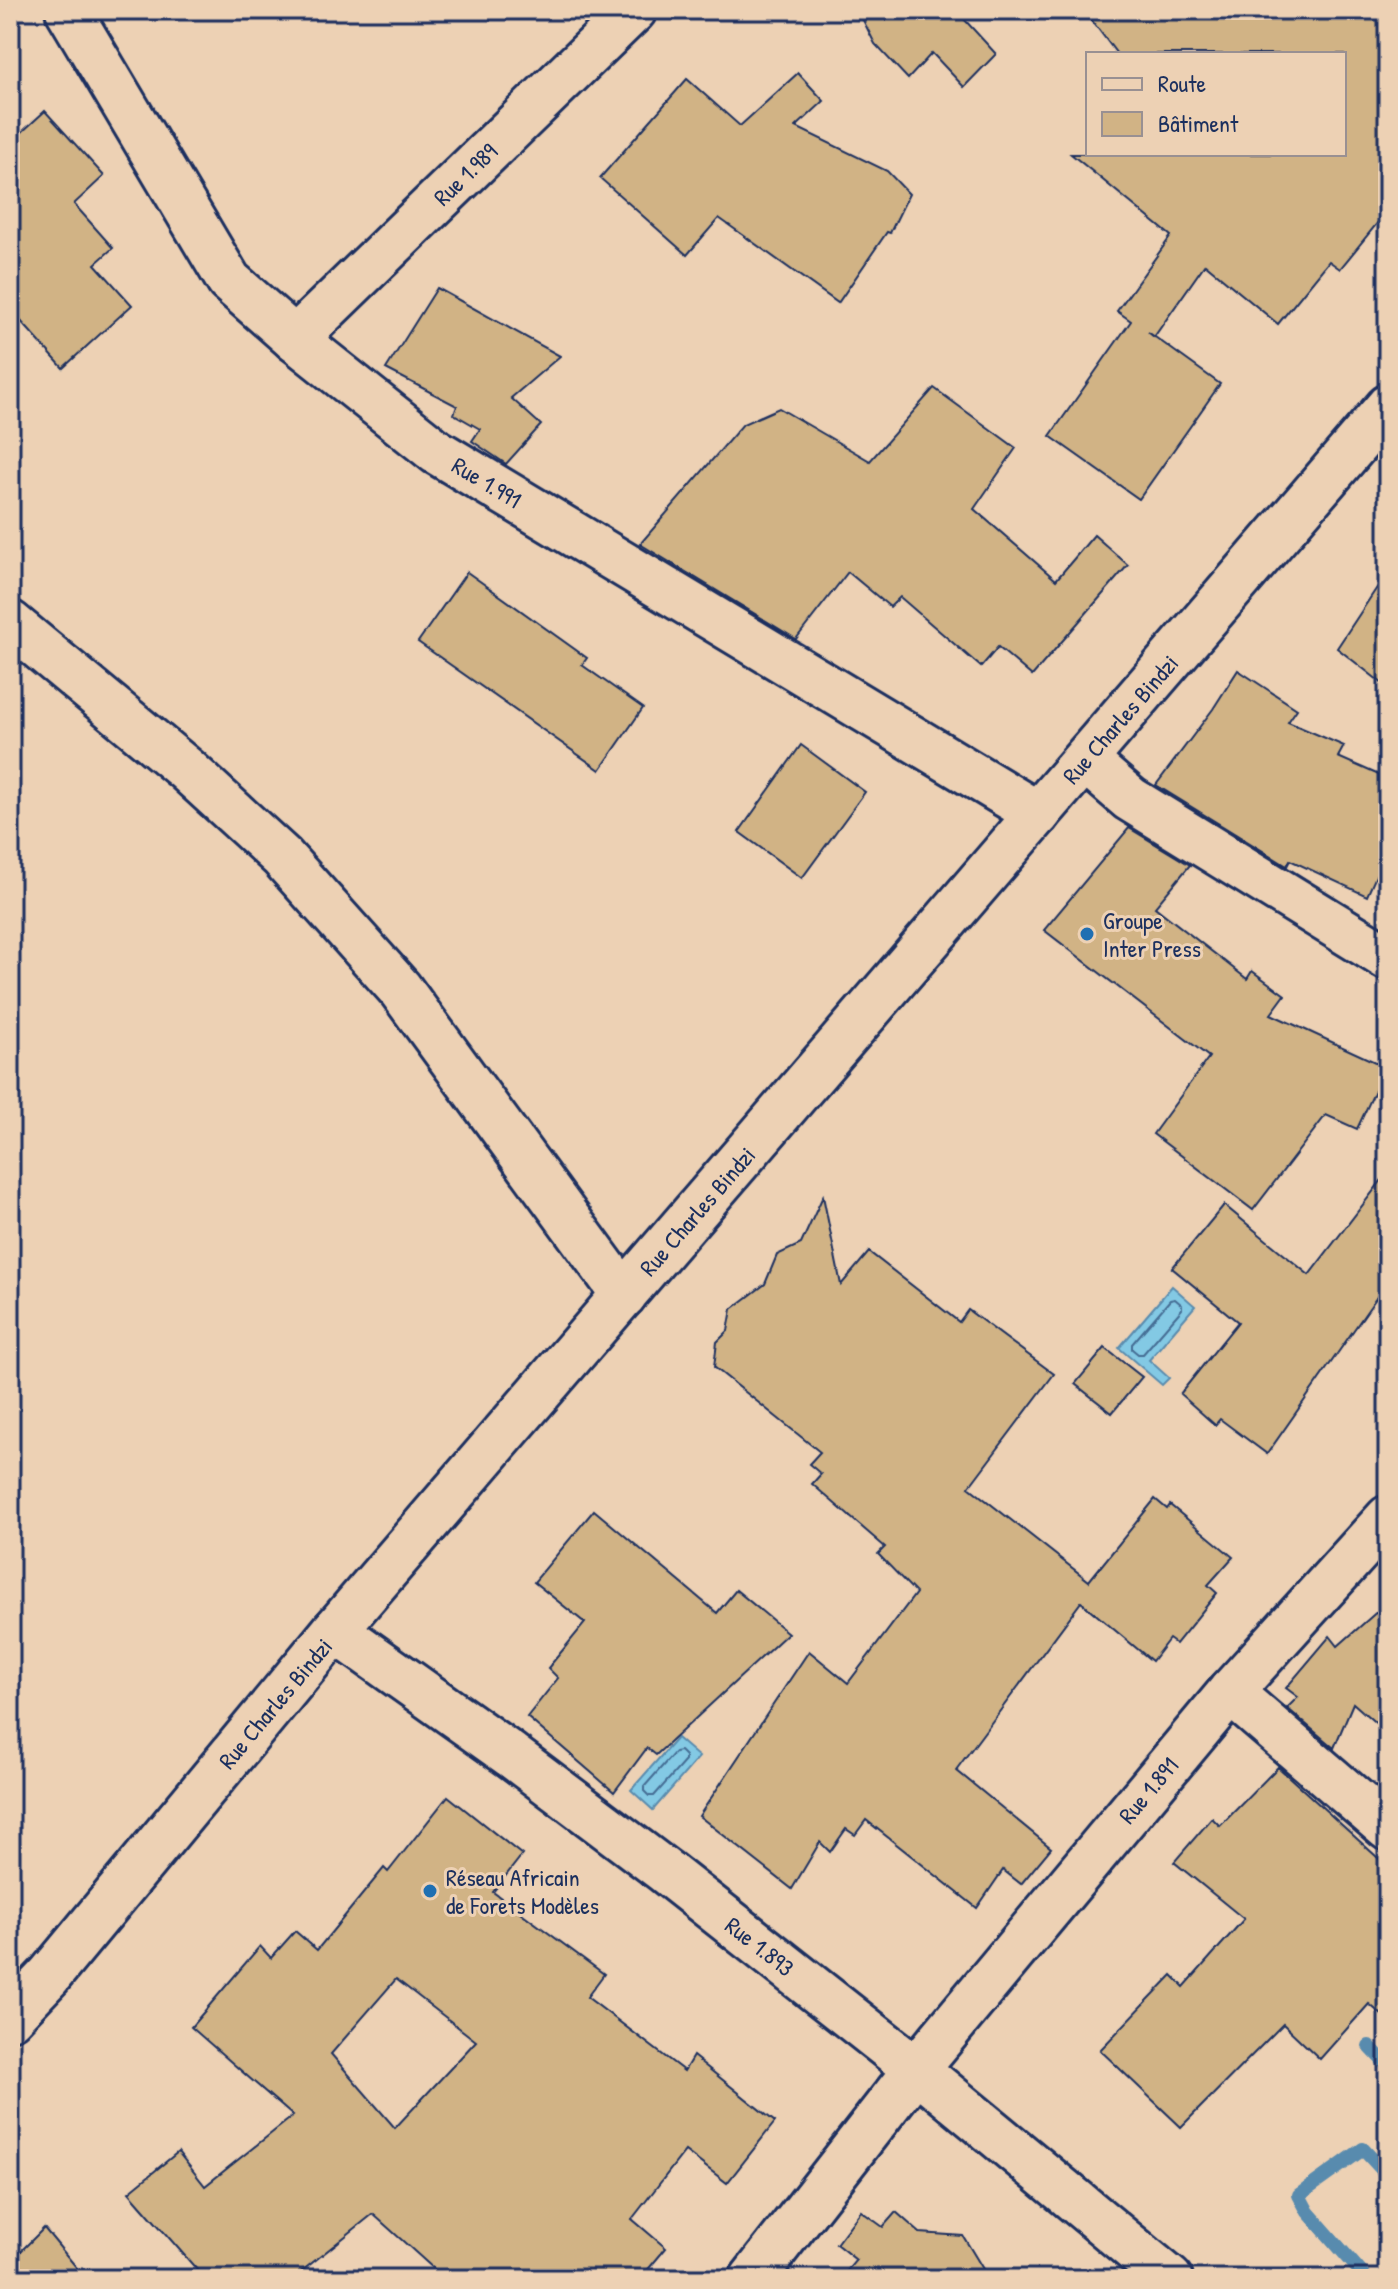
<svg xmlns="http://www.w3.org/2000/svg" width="1398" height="2289" viewBox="0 0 1398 2289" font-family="'Patrick Hand',sans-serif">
<rect width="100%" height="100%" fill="#edd1b4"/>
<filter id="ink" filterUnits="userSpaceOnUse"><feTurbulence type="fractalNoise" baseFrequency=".0125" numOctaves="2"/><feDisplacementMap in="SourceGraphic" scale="16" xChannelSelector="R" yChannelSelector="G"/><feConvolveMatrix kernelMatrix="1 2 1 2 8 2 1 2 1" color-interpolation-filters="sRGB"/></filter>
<g filter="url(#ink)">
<g fill="#83c9e4" stroke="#598bae" stroke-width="2">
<path d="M1172 1286 1195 1306 1149 1360 1169 1378 1162 1385 1119 1348Z"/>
<path d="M677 1738 699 1757 653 1810 631 1790Z"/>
</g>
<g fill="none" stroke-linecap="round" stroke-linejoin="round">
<g stroke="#456d94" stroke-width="2">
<path d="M1175 1299 1182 1305V1309L1143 1354H1138L1132 1349V1344L1170 1300Z"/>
<path d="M680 1751 685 1756V1761L654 1796H649L644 1791V1787L675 1752Z"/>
</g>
<g stroke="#598bae" stroke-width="14">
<path d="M1369 2046 1388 2066"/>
<path d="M1366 2278 1308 2212 1299 2195 1363 2149 1388 2176"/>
</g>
</g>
<g fill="#d1b385" stroke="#1b2f5e" stroke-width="2" fill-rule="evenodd">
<path d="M858 10H970L963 18 996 54 964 87 932 53 908 79 875 44Z"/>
<path d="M1084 10H1388V210L1340 269 1329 261 1278 324 1205 264 1154 337 1148 332 1220 384 1139 499 1050 436 1131 321 1117 311 1171 236 1071 154H1344V54H1117Z"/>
<path d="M798 73 824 101 796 127 887 171 909 194 890 233 887 232 838 303 719 218 687 255 600 178 687 79 740 126Z"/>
<path d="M45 111 104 176 74 204 113 248 95 264 132 305 63 368 10 309V143Z"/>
<path d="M437 288 560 356 511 398 541 425 506 464 472 441 480 429 454 414 457 406 386 369Z"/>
<path d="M934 388 1016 448 974 509 1056 580 1094 535 1128 565 1032 676 998 647 981 667 900 597 890 607 848 572 796 639 640 544 743 424 779 408 870 461Z"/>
<path d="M1388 571V688L1337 648Z"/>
<path d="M467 572 587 658 582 665 643 708 600 770 418 642Z"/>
<path d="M1238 670 1297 709 1288 722 1344 746 1338 757 1388 779V849L1367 896 1290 860 1287 866 1156 785 1213 709Z"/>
<path d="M801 745 865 792 802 878 739 832Z"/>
<path d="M1129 828 1190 865 1155 907 1247 979 1252 971 1285 995 1271 1014 1386 1067 1357 1129 1326 1115 1253 1210 1153 1134 1209 1057 1044 930Z"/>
<path d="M1388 1172V1281L1267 1454 1220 1419 1215 1425 1180 1394 1238 1322 1172 1268 1224 1205 1309 1275Z"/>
<path d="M823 1196 841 1285 869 1252 959 1322 968 1310 1054 1374 969 1487 1089 1581 1155 1499 1167 1509 1170 1505 1233 1557 1208 1585 1217 1593 1176 1644 1169 1639 1152 1661 1081 1602 956 1770 1051 1848 1021 1884 1003 1870 977 1908 866 1820 855 1835 846 1829 830 1852 820 1842 792 1889 699 1816 809 1651 848 1683 916 1593 878 1554 885 1547 812 1484 821 1474 809 1464 820 1452 714 1367 717 1342 728 1331 732 1309 765 1284 777 1255 801 1244Z"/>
<path d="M1105 1348 1142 1377 1112 1413 1075 1384Z"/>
<path d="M594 1510 717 1613 736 1590 788 1633 656 1755 647 1748 614 1792 527 1717 558 1678 548 1668 585 1623 534 1582Z"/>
<path d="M1388 1602V1734L1353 1703 1334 1748 1287 1708 1298 1697 1286 1688 1330 1636 1338 1646Z"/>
<path d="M1278 1767 1388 1867V2020L1369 2004 1320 2059 1283 2024 1181 2127 1100 2050 1172 1975 1184 1987 1244 1919 1174 1862 1212 1818 1220 1826Z"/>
<path d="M448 1796 522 1855 493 1892 604 1974 587 1997 684 2071 693 2056 775 2122 727 2183 685 2151 632 2219 666 2248 640 2279H445L373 2214 292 2279H205L129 2192 178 2152 205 2186 293 2116 191 2027 260 1946 271 1958 295 1931 317 1950 384 1868 388 1872ZM396 1979 476 2041 395 2128 331 2054Z"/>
<path d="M861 2211 883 2227 896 2212 920 2233 963 2236 989 2279H840L856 2260 836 2244Z"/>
<path d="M44 2228 86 2279H10V2262Z"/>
</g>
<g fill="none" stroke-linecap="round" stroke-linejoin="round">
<g stroke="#1b2f5e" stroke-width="50">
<g id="minor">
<path d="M68 10 229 281 295 339 437 452 1038 814"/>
<path d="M295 339 634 10"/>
<path d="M10 623 186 769 282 857 400 989 624 1295"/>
<path d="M1085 760 1130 799 1388 958"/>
<path d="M1230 1692 1388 1828"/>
<path d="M10 2017 49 1976 335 1630"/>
<path d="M752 2279 916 2069 1170 2279"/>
</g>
</g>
<g stroke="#1b2f5e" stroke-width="50">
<path id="tertiary" d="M1388 407 335 1630 511 1755 665 1871 916 2069 1230 1692 1388 1518"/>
</g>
<use href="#minor" stroke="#edd1b4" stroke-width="44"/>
<use href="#tertiary" stroke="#edd1b4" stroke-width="44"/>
</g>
</g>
<g fill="#1f6fb2" stroke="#edd1b4" stroke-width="3">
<circle cx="1087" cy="934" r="8"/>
<circle cx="430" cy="1891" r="8"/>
</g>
<g text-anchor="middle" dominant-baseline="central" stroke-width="6" stroke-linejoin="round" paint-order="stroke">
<g font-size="24" fill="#1b2f5e" stroke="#edd1b4">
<text transform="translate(465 174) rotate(-44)">Rue 1.989</text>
<text transform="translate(487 482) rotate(31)">Rue 1.991</text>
<text transform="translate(1120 719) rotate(-49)">Rue Charles Bindzi</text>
<text transform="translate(697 1211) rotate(-49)">Rue Charles Bindzi</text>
<text transform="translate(275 1703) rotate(-50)">Rue Charles Bindzi</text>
<text transform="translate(1148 1790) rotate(-50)">Rue 1.891</text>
<text transform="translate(760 1946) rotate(38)">Rue 1.893</text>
</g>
<g font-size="24" fill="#1b2f5e" stroke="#edd1b4" text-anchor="start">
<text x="1103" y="920">Groupe<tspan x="1103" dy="28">Inter Press</tspan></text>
<text x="446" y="1877">Réseau Africain<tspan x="446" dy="28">de Forets Modèles</tspan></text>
</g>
</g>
<rect width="1398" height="2289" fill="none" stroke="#edd1b4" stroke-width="40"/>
<rect x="20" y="20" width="1358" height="2249" fill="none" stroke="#1b2f5e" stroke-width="3" filter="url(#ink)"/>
<rect x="1086" y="52" width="260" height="104" fill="#edd1b4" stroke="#999092" stroke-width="2"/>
<rect x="1102" y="78" width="40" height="12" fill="#edd1b4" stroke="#999092" stroke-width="2"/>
<text x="1158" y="92" font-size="24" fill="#1b2f5e">Route</text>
<rect x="1102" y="112" width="40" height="24" fill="#d1b385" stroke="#999092" stroke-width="2"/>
<text x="1158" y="132" font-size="24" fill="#1b2f5e">Bâtiment</text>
</svg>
